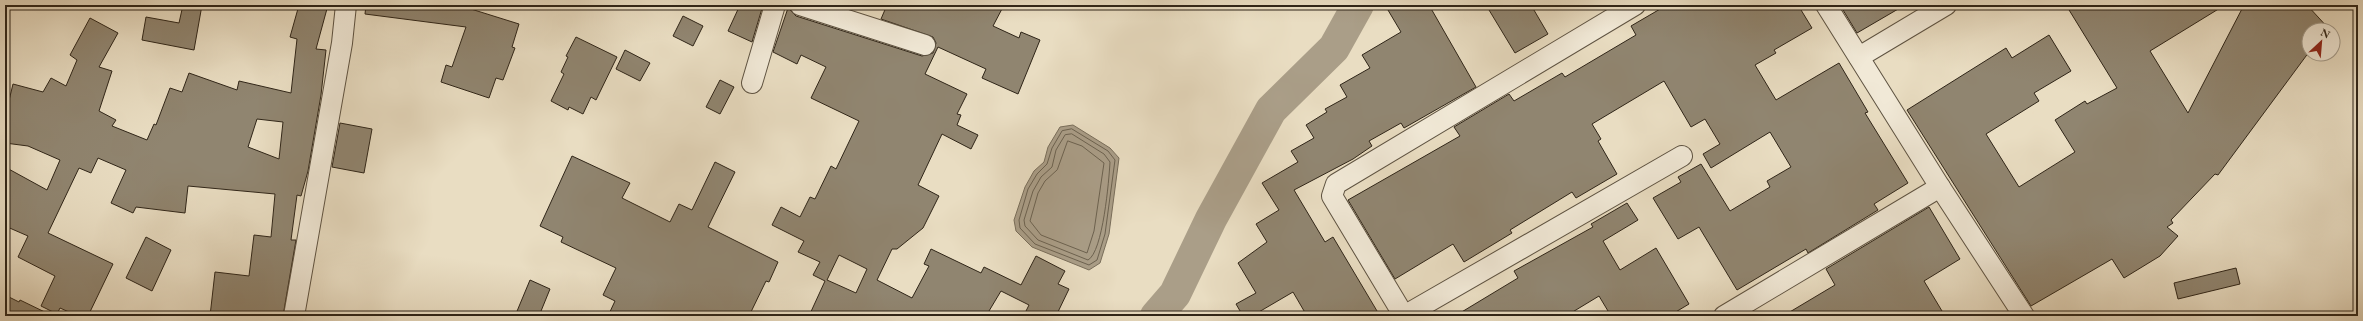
<svg xmlns="http://www.w3.org/2000/svg" width="2363" height="321" viewBox="0 0 2363 321" font-family="'EB Garamond',serif">
<rect width="100%" height="100%" fill="#e9ddc2"/>
<filter id="stains"><feTurbulence type="fractalNoise" baseFrequency=".005" numOctaves="4"/><feColorMatrix values="0 0 0 0 .2 0 0 0 0 .09 0 0 0 0 .02 0 0 0 .5 -.17"/></filter>
<radialGradient id="worn" r=".72"><stop offset=".6" stop-color="#630" stop-opacity="0"/><stop offset="1" stop-color="#630" stop-opacity=".3"/></radialGradient>
<path fill="#aa9e88" stroke="#796e5b" d="M1073 125 1110 148 1119 158 1109 234 1100 263 1089 270 1032 247 1016 231 1014 220 1025 187 1034 171 1044 162 1048 147 1060 127Z"/>
<g fill="none" stroke-linecap="round" stroke-linejoin="round">
<g stroke="#6c6250" stroke-width="1">
<path d="M1072 129 1108 151 1115 160 1105 234 1097 260 1089 265 1035 244 1020 228 1019 220 1028 189 1037 174 1047 164 1052 148 1062 131Z"/>
<path d="M1072 134 1104 154 1110 162C1109 180 1103 252 1088 260L1038 240 1025 226 1024 220 1033 191 1041 177 1052 167 1056 150 1065 135Z"/>
<path d="M1068 141 1082 146 1104 163 1094 231 1087 253 1041 235 1030 221 1038 193 1045 181 1057 170Z"/>
</g>
<path stroke="#aa9e88" stroke-width="32" d="M1156 316 1175 294 1211 219 1271 110 1334 48 1358 5"/>
</g>
<g fill="#908570" stroke="#2f2518" fill-rule="evenodd">
<path d="M183 5H202L194 50 142 40 146 17 179 23Z"/>
<path d="M299 5H328L316 49 326 50 321 95 308 171 301 196 297 195 291 240H296L283 316H210L215 272 249 276 254 235 271 237 275 194 188 186 185 213 136 207 133 213 111 203 126 170 98 158 91 173 79 168 48 233 113 264 88 316H78L60 308 57 314 41 306 55 276 18 257 28 236 5 226V167L47 190 60 160 28 146 5 143V117L13 84 43 92 51 78 66 86 77 60 70 55 90 18 118 33 99 67 112 71 99 111 116 120 112 126 147 140 154 124 156 125 170 88 182 92 189 73 237 90 239 81 291 93 297 39 290 37ZM257 119 283 122 279 159 248 147Z"/>
<path d="M366 5H473L471 9 519 24 512 47 515 48 503 80 496 78 489 98 441 82 446 65 452 67 466 27 365 14Z"/>
<path d="M740 5H763L752 42 728 31Z"/>
<path d="M887 5H1004L993 26 1019 38 1021 32 1040 40 1018 94 982 78 986 69 938 47 925 74 967 94 957 114 961 115 957 125 978 135 971 149 942 134 918 185 939 196 923 228 897 249H892L877 280 912 298 929 266 924 264 931 249 981 273 984 267 1021 285 1036 256 1065 271 1058 284 1069 289 1056 316H1037L1026 311 1029 305 1001 291 986 316H809L825 281 813 275 820 262 798 252 804 241 772 225 781 207 800 217 810 197 815 199 831 166 836 169 859 121 811 98 826 67 801 55 797 64 773 52 788 8 796 16 922 56 933 53 936 43 933 37 881 19ZM839 255 867 269 856 293 827 280Z"/>
<path d="M1385 5H1429L1476 87 1404 128 1401 123 1369 141 1372 146 1353 159 1294 190 1325 242 1333 237 1380 316H1307L1293 292 1252 316H1243L1236 304 1256 293 1238 263 1267 242 1256 224 1279 210 1262 183 1298 162 1291 151 1314 138 1306 125 1327 112 1325 109 1347 97 1340 85 1370 68 1362 55 1401 32Z"/>
<path d="M1486 5H1531L1548 34 1515 53Z"/>
<path d="M1667 5H1798L1812 28 1774 50 1776 53 1755 65 1776 100 1839 63 1868 112 1865 113 1908 183 1874 204 1878 210 1808 253 1806 249 1737 290 1699 227 1678 239 1653 198 1681 182 1678 177 1701 164 1730 211 1770 187 1767 181 1791 167 1770 132 1711 168 1703 154 1720 144 1705 119 1691 127 1664 81 1592 124 1601 139 1598 141 1617 174 1576 198 1572 192 1510 230 1512 233 1464 262 1453 244 1395 279 1348 200 1460 136 1454 127 1509 94 1514 101 1562 73 1565 77 1636 35 1631 26Z"/>
<path d="M1840 5H1905L1857 33Z"/>
<path d="M2066 5H2225L2150 51 2188 113 2244 5H2307L2330 30H2309V52L2218 175 2215 174 2171 220 2173 223 2167 227 2178 236 2160 256 2124 278 2112 259 2031 306 1907 110 2006 48 2012 58 2049 35 2071 71 2034 93 2039 101 1986 134 2019 187 2075 152 2055 120 2085 101 2087 104 2117 88Z"/>
<path d="M683 16 703 26 693 46 673 36Z"/>
<path d="M576 37 617 57 596 100 591 97 583 114 569 107 568 110 551 101 564 74 561 72 568 57 566 56Z"/>
<path d="M625 50 650 63 640 81 616 69Z"/>
<path d="M720 80 734 87 720 114 706 107Z"/>
<path d="M340 123 372 129 364 173 332 167Z"/>
<path d="M572 156 630 183 622 198 670 222 679 204 692 210 715 162 735 172 708 227 778 262 769 282 766 281 749 316H608L615 301 603 295 616 268 561 242 563 237 540 226Z"/>
<path d="M1627 203 1638 220 1603 241 1620 270 1656 248 1689 304 1669 316H1611L1599 296 1566 316H1455L1518 278 1514 271 1593 227 1591 224Z"/>
<path d="M1929 207 1960 259 1924 281 1945 316H1783L1835 285 1826 269Z"/>
<path d="M146 237 171 250 152 291 126 278Z"/>
<path d="M2236 268 2240 284 2178 299 2174 283Z"/>
<path d="M530 280 550 289 539 316H515Z"/>
<path d="M5 295 19 302 20 300 53 316H5Z"/>
</g>
<g fill="none" stroke-linecap="round" stroke-linejoin="round">
<g stroke="#5e5342" stroke-width="22">
<g id="minor">
<path d="M800 5 925 45"/>
<path d="M1635 5 1336 184 1332 196 1404 316 1682 156"/>
<path d="M1826 5 1940 187 2024 316"/>
<path d="M1859 57 1946 5"/>
<path d="M752 83 775 5"/>
<path d="M294 316 342 43 346 5"/>
<path d="M1724 316 1940 187"/>
</g>
</g>
<use href="#minor" stroke="#f1e9d7" stroke-width="20"/>
</g>
<rect width="2363" height="321" fill="none" stroke="#e9ddc2" stroke-width="20"/>
<rect x="6" y="6" width="2351" height="309" fill="none" stroke="#2f2518" stroke-width="2"/>
<rect x="10" y="10" width="2343" height="301" fill="none" stroke="#2f2518"/>
<g transform="translate(2321 42) rotate(26)"><circle r="19" fill="#f1e9d7" stroke="#a39b8b"/>
<path d="M0-3L7 15L0 10L-7 15Z" fill="#8f2418"/>
<text y="-6" font-size="11" font-weight="bold" text-anchor="middle" fill="#2f2518">N</text>
</g>
<rect width="100%" height="100%" filter="url(#stains)"/>
<rect width="100%" height="100%" fill="url(#worn)"/>
</svg>
